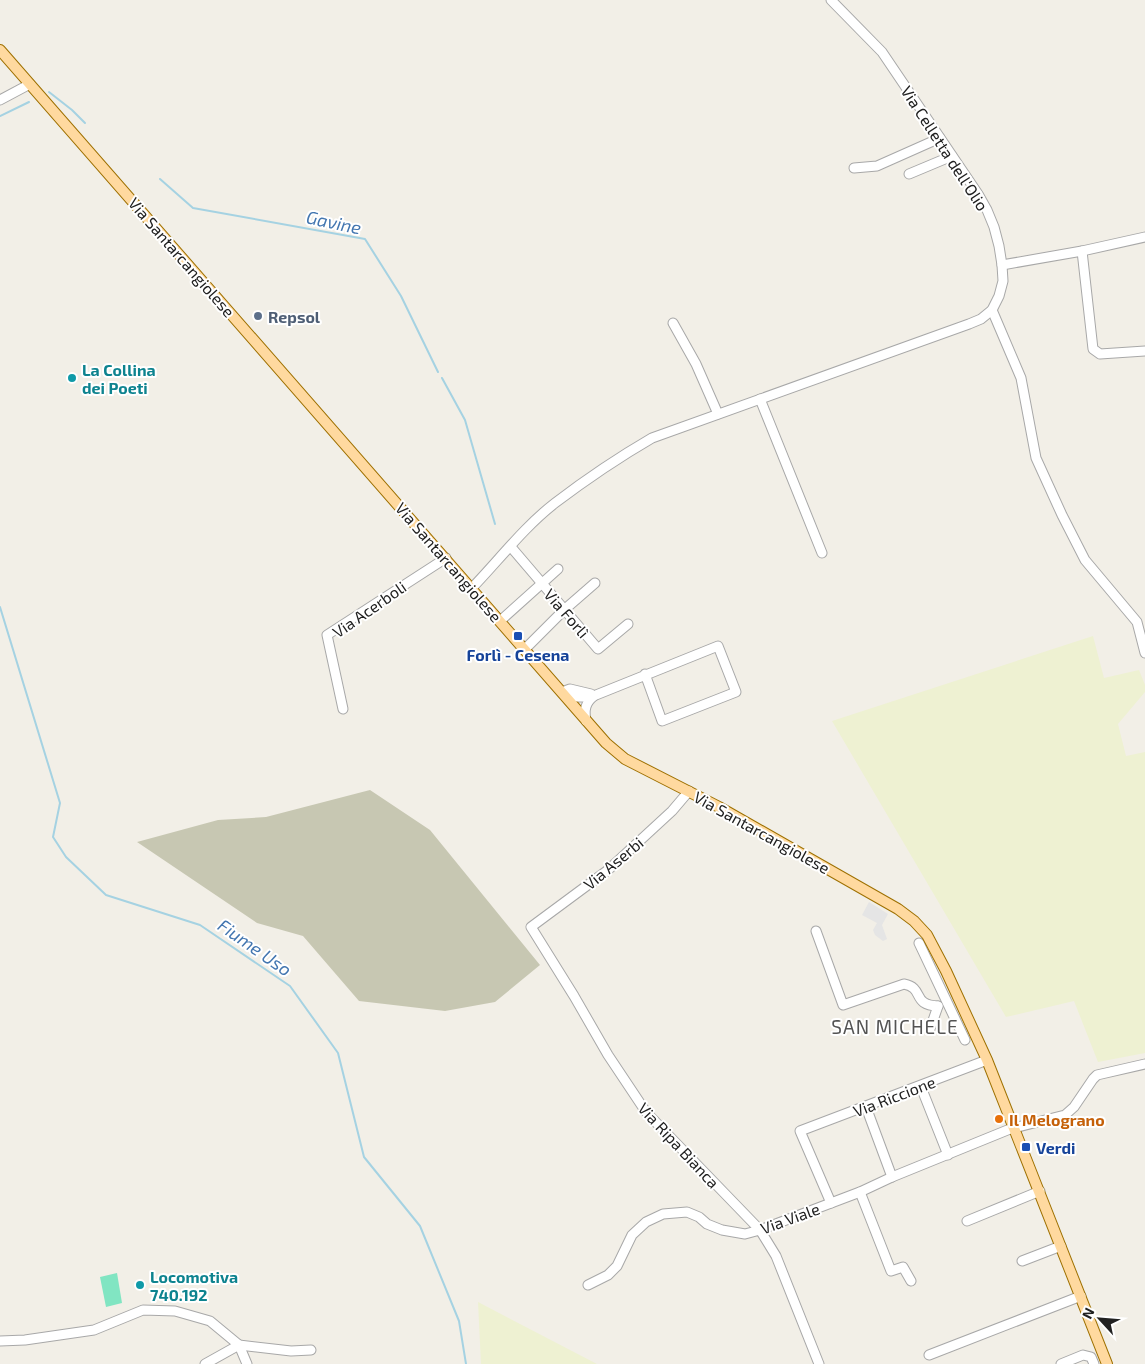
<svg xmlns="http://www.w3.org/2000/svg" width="1145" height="1364" viewBox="0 0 1145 1364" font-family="'Exo 2',sans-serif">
<rect width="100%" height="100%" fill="#f2efe7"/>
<path fill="#c7c7b2" d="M370 790 430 830 540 965 495 1002 445 1011 359 1001 303 936 257 923 137 842 218 820 266 817Z"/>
<g fill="#eef1d2">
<path d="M1093 636 1104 678 1139 670 1145 685V692L1118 724 1126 756 1145 752V1053L1098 1062 1074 1001 1006 1017 832 721Z"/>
<path d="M478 1302 597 1364H481Z"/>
</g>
<path fill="#81e5c2" d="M117 1273 122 1303 106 1307 100 1277Z"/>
<path fill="#e5e5e5" d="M869 902 888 914 882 925 887 939 883 941 875 935 873 930 877 923 862 915Z"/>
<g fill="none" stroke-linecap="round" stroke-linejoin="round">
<g stroke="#a5d2e2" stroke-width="2">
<path d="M49 92 72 110 85 123"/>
<path d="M0 116 29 102"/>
<path d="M160 179 193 208 365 239 401 296 438 372"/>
<path d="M442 378 465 420 495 524"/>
<path d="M0 607 60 803 53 837 66 857 106 895 200 925 290 986 338 1053 364 1157 420 1226 459 1321 466 1364"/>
</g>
<g stroke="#a8a8a8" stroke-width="11">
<g id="minor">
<path d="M0 100 30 84"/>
<path d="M854 168 877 166 940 138"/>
<path d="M909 174 952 156"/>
<path d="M1082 251 1093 349 1100 354 1145 351"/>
<path d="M1002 265 1082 251 1145 237"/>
<path d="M992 310 1021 378 1036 458 1062 515 1085 560 1137 622 1145 653"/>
<path d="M673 323 696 364 718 414"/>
<path d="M760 399 822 553"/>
<path d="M511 547 598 649 628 624"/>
<path d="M472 588C499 560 524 527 555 503 584 481 621 456 652 438L969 324 981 319 992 310 999 296 1003 281 1002 265 999 246 994 227 987 210 978 194 882 52 831 0"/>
<path d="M500 621 558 569"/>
<path d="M525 649 564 610 595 583"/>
<path d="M562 692 570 689 591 694"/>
<path d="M567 697H589L596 695 718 646 736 692 662 721 645 674"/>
<path d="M343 709 327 635 446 558"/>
<path d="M586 721C584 710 585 703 594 696"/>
<path d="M689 791 672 811 608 870 531 927 574 996 608 1055 646 1112 760 1230 776 1256 819 1364"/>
<path d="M816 931 843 1005 904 984C925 988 911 1005 938 1006"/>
<path d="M919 943 965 1040"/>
<path d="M930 1029 938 1006"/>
<path d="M921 1087 948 1155"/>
<path d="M866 1107 892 1177"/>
<path d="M860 1192 891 1271 903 1267 911 1281"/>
<path d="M831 1203 800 1131 987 1060"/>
<path d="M967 1221 1040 1191"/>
<path d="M1022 1261 1061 1246"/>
<path d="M588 1285 608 1275 617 1266 632 1235 646 1222 663 1214 687 1212 699 1217 707 1224 722 1230 745 1234 760 1230 860 1192 892 1177 1010 1129 1065 1115 1074 1107 1093 1079 1097 1075 1145 1064"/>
<path d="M0 1341 25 1340 94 1330 143 1310 175 1311 210 1321 239 1345 247 1364"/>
<path d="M239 1345 291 1351 311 1350"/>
<path d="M929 1355 1081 1296"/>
<path d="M205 1364 239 1345"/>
<path d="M1061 1364 1083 1355 1091 1357 1094 1364"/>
</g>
</g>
<g stroke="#9e7000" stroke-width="12">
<path id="major" d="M0 50 606 743 625 759 719 807 898 909 914 921 927 935 946 971 987 1060 1107 1364"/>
</g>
<use href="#minor" stroke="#fff" stroke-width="9"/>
<use href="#major" stroke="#ffd99f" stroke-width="10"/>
</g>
<circle fill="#5c6f8a" stroke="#fff" stroke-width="2" cx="258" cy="316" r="5"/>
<g fill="#0f9aa8" stroke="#fff" stroke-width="2">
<circle cx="72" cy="378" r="5"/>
<circle cx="140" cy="1285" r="5"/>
</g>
<g fill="#1a4fb4" stroke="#fff" stroke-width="2">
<rect x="513" y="631" width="10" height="10" rx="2.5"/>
<rect x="1021" y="1142" width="10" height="10" rx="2.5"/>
</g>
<circle fill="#e8710a" stroke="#fff" stroke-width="2" cx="999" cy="1119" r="5"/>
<g text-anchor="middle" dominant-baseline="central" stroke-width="4" stroke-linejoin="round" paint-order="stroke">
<g font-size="16" fill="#212121" stroke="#fff">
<text transform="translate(945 148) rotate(57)">Via Celletta dell'Olio</text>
<text transform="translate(182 257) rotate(49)">Via Santarcangiolese</text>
<text transform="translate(449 562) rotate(49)">Via Santarcangiolese</text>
<text transform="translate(369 609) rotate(-35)">Via Acerboli</text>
<text transform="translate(567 613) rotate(49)">Via Forlì</text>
<text transform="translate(762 832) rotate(29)">Via Santarcangiolese</text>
<text transform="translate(613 863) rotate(-40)">Via Aserbi</text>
<text transform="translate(894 1096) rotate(-21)">Via Riccione</text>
<text transform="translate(679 1145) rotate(47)">Via Ripa Bianca</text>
<text transform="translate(790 1218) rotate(-20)">Via Viale</text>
</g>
<g font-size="16" font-weight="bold" fill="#4e5e75" stroke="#fff" text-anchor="start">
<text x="268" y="316">Repsol</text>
</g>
<g font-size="16" font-weight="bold" fill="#0d838f" stroke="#fff" text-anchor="start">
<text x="82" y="369">La Collina<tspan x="82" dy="18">dei Poeti</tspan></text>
<text x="150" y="1276">Locomotiva<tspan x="150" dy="18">740.192</tspan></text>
</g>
<g font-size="16" font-weight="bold" fill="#164399" stroke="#fff">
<text x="518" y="654">Forlì - Cesena</text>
<text x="1036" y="1147" text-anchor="start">Verdi</text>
</g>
<g font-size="16" font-weight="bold" fill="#c56008" stroke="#fff" text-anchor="start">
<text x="1009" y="1119">Il Melograno</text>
</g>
<g font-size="18" font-style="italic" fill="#4376b0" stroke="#fff">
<text transform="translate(334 222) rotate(12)">Gavine</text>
<text transform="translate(255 947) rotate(35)">Fiume Uso</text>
</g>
<g font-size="19" letter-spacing="1" fill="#545454" stroke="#fff">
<text x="895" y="1026">SAN MICHELE</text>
</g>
</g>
<g transform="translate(1100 1319) rotate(296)" stroke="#ffffff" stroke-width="4" paint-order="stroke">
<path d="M0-4L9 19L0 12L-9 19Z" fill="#212121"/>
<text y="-8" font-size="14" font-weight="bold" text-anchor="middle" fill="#212121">N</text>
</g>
</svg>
